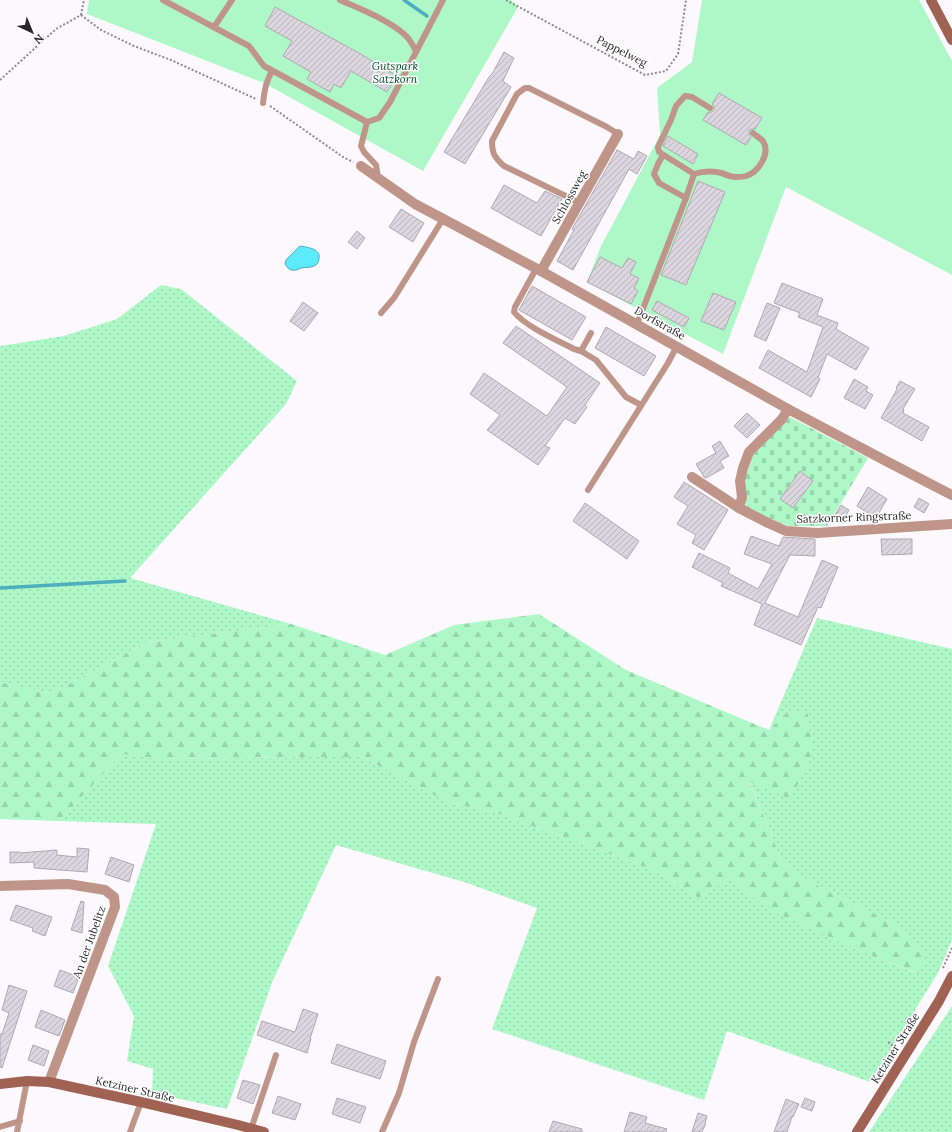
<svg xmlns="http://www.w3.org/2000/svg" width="952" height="1132" viewBox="0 0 952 1132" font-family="Lora,serif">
<defs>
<pattern id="grass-dots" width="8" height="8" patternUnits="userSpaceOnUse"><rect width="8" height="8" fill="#aef7c6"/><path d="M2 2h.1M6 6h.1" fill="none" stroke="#96d4aa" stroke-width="1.8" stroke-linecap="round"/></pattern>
<pattern id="forest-firs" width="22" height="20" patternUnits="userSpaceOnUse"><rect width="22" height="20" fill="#aef7c6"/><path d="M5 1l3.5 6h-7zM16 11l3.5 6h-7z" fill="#96d4aa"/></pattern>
<pattern id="cemetery-stones" width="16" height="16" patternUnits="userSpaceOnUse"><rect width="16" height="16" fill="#aef7c6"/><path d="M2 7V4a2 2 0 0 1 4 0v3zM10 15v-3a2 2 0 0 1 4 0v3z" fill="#96d4aa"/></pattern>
<pattern id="building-hatch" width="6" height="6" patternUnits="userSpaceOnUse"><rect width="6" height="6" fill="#dbd5dd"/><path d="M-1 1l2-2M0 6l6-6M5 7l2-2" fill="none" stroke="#bcb7be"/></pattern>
</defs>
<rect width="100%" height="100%" fill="#fdf8fe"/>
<g fill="url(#grass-dots)">
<path d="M161 285 181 289 297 381 286 404 130 578 291 624 147 642 51 694 0 682V346L64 336 117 319Z"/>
<path d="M817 618 952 649V940L938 973 870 1082 727 1031 704 1100 492 1029 537 908 464 882 336 845 273 980 227 1109 152 1093 153 1069 127 1061 134 1016 108 966 156 824 59 821 122 754 159 759 305 757H362L447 802 499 814 651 869 699 898 729 878 768 909 881 960 917 973 905 929 812 883 781 860 769 828 749 780 789 710 769 730Z"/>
<path d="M952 1006V1132H869Z"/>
</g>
<path fill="url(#forest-firs)" d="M539 614 626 670 769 730 789 710 808 714 813 756 790 799 749 781 769 828 781 860 812 883 905 929 925 957 918 973 881 960 767 909 729 878 699 898 651 869 499 814 447 802 362 757H305L159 759 122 754 59 821 0 819V682L51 694 147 642 291 624 385 655 454 625Z"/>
<path fill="url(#cemetery-stones)" d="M790 417 868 458 827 526H788L758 514 746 507 744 482 753 455Z"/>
<g fill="#aef7c6">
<path d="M89 0H511L518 7 423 171 264 83 87 14Z"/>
<path d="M702 0H919L952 61V275L786 187 723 354 587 282 601 246 615 220 660 135 657 88 692 62Z"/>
</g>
<path fill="#5deafc" stroke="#4dafbd" d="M300 246C307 247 321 249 319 258 319 262 317 265 314 266 310 268 305 267 301 268 298 269 296 271 292 270 289 270 287 267 285 264L286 260Z"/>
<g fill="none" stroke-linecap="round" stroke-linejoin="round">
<g stroke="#4dafbd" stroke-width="3.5">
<path d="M404 0 427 16"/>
<path d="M0 588 125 581"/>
</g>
</g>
<g fill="url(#building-hatch)" stroke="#aea8b0">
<path d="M275 7 359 53 397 76 387 92 351 71 341 88 334 84 330 92 307 79 311 72 283 56 292 41 265 26Z"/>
<path d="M504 52 514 58 503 81 511 87 465 164 444 152 489 77 492 74Z"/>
<path d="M719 93 762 118 755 129H752L749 130V134L751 137 746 145 703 120 708 112H712L714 110V106L712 104Z"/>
<path d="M668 136 698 154 693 164 663 146Z"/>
<path d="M617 150 634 159 638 151 647 156 637 174 629 169 573 270 557 261 574 230 572 229Z"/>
<path d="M698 181 725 192 686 285 661 275Z"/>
<path d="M504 185 537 203 545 191 562 199 541 236 491 208Z"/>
<path d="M401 209 424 223 413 242 389 227Z"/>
<path d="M357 231 365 238 357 249 348 242Z"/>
<path d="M600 257 622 268 628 258 636 262 630 274 639 278 634 288 638 291 631 304 587 282Z"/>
<path d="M782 283 823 299 817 315 838 323 836 329 869 348 856 370 827 354 818 378 820 379 811 397 759 368 768 350 807 372 823 327 798 317 800 313 774 303Z"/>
<path d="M532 286 586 317 572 340 519 310Z"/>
<path d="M713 293 736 302 724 330 701 321Z"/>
<path d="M657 301 689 318 684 327 652 310Z"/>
<path d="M303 302 318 313 304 331 290 321Z"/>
<path d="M767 303 780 308 766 341 754 336Z"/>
<path d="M516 326 600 383 585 405 587 407 575 424 565 418 545 446 550 448 538 465 487 430 500 415 470 394 484 373 547 416 567 387 503 343Z"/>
<path d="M606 327 656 356 644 376 595 348Z"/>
<path d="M854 379 868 387 866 391 873 395 865 409 844 398Z"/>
<path d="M900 381 915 389 903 409 904 410 903 413 929 427 922 441 881 418 897 389 896 388Z"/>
<path d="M747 413 760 425 747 438 734 426Z"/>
<path d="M720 441 729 456 720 461 724 468 706 478 704 477 696 464 716 453 712 446Z"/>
<path d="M800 471 813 481 793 508 780 499Z"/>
<path d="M684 482 728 510 704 550 692 543 696 535 677 524 688 506 674 497Z"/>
<path d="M868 487 887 499 876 518 857 506Z"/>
<path d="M919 498 929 504 924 513 914 507Z"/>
<path d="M585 503 639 541 627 559 573 521Z"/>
<path d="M841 505 849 510 843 520 835 515Z"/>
<path d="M751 536 779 546 783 537 815 539V556L790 555 765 603 798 617 822 560 838 567 821 608 818 607 801 645 754 625 762 604 721 586 723 583 692 567 699 553 730 568 728 573 758 589 772 564 744 554Z"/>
<path d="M881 539H912V554L882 555Z"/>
<path d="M77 848 89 849 87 872 34 868V862L10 863V852H20V853L57 850V855L77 857Z"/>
<path d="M111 857 134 865 129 882 105 874Z"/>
<path d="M81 901 84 902 82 933 71 930Z"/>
<path d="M16 905 52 917 45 936 32 931 33 928 10 920Z"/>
<path d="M60 970 79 977 73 993 54 986Z"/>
<path d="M9 985 27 991 2 1068 0 1067V1034H2L9 1013 2 1010Z"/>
<path d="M303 1009 318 1014 310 1039H311L307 1053 257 1035 262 1021 295 1032Z"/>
<path d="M41 1010 65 1020 59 1036 35 1027Z"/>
<path d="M337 1044 386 1061 380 1079 331 1063Z"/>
<path d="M33 1045 49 1051 44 1066 28 1060Z"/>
<path d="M243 1080 260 1085 253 1104 237 1098Z"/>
<path d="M278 1096 301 1104 295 1120 272 1113Z"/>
<path d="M337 1098 366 1107 360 1123 332 1114Z"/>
<path d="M805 1098 815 1102 812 1111 801 1107Z"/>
<path d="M786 1099 799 1104 793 1117H792L787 1132H774Z"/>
<path d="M630 1112 647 1117 645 1123 667 1129 666 1132H624Z"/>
<path d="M698 1113 707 1116 705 1123H706L702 1132H692Z"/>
<path d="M553 1121 582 1129V1132H549Z"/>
</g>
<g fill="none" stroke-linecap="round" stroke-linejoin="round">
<g stroke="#8d898d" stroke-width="2" stroke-dasharray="2 2" stroke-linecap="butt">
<path d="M506 0 645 75 666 71 678 54 686 0"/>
<path d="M81 15 101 30 134 46 171 60 256 99"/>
<path d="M81 15 84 0"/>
<path d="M0 80 56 29 81 15"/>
<path d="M270 106 343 157 353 162"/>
<path d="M943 968 952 948"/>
<path d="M888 1042 896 1048"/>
</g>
<g stroke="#c09589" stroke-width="6">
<path d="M163 0 249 46 264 66 367 122 379 118 390 102 443 0"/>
<path d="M340 0C360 9 394 22 408 38 411 42 414 47 416 51"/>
<path d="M214 27 232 0"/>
<path d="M263 103C264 91 266 81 272 71"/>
<path d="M367 122 361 146 364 152 376 165 378 178"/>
<path d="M663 155 658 164 654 174 659 183 686 198"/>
<path d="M694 174 659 152 658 147 671 120 676 106 685 96 692 97 710 108"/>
<path d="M580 203 504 166C495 158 492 154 492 141L517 94 525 88H529L607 127 618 134"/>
<path d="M536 269 515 307 514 312C526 327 557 340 574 349L581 351 591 333"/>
<path d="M381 313 394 298 443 219"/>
<path d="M637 324 686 198 694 174C703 171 713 171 722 173 726 175 732 177 737 177 739 177 743 177 746 176 758 172 771 154 763 141 760 138 756 136 753 133"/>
<path d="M581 351 596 360 626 397 641 405"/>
<path d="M588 490 668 363 677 346"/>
<path d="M0 1127 20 1121"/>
<path d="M251 1129 276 1055"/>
<path d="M17 1132 27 1081"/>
<path d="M130 1132 141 1102"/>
<path d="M382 1132 399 1093 414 1042 438 979"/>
</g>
<g stroke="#c09589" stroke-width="10">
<path d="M361 166 415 204 541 271 788 409 886 461 952 495"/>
<path d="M541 271 618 134"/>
<path d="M692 477 739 508 768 523 786 531 817 533 952 524"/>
<path d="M739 508 742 497 740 481 743 468 749 452 782 419 788 409"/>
<path d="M0 886 68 884 105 890 114 897 115 907 49 1082"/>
</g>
<g stroke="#a06353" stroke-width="10">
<path d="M931 0 952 40"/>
<path d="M0 1084 27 1081 49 1082 141 1102 238 1125 264 1132"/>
<path d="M857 1132 939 1001 952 976"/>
</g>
</g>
<g text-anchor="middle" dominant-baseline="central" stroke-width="3" stroke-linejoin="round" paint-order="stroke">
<g font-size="11" fill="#292629" stroke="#fff">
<text transform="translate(622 51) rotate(27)">Pappelweg</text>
<text transform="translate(569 197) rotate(-61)">Schlossweg</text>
<text transform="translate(660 323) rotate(29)">Dorfstraße</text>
<text transform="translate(854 517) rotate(-2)">Satzkorner Ringstraße</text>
<text transform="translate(89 942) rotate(-70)">An der Jubelitz</text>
<text transform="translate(895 1048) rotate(-58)">Ketziner Straße</text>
<text transform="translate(135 1089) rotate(13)">Ketziner Straße</text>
</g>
<g font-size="11" font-style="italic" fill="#054f2b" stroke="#fff">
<text x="395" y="66">Gutspark<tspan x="395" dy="13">Satzkorn</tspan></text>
</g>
</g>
<g transform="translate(32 32) rotate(136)" stroke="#ffffff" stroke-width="3" paint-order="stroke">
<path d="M0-3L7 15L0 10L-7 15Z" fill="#292629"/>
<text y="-6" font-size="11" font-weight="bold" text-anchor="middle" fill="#292629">N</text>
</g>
</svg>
